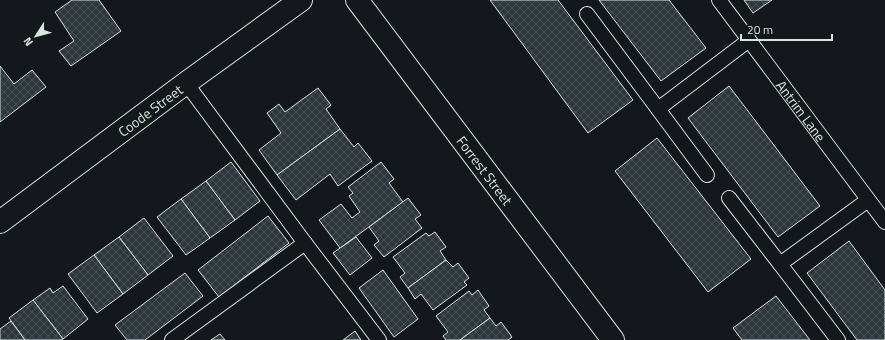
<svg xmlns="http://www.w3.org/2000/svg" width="885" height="340" viewBox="0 0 885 340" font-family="'Titillium Web',sans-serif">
<defs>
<pattern id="building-cross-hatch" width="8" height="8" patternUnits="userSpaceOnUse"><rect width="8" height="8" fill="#2c363c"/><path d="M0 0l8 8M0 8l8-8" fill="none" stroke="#4a5358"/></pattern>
</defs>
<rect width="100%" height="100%" fill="#14181c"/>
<g fill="url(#building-cross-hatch)" stroke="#d8e6dc">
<path d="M72 0H99L121 31 71 66 59 51 74 41 55 12Z"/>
<path d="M490 0H558L633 100 588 133Z"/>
<path d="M599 0H669L706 48 661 81Z"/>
<path d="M744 0H772L753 13Z"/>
<path d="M0 66 14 84 32 70 46 87 0 122Z"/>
<path d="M729 86 820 206 778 237 688 118Z"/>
<path d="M318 88 331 105 326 109 340 129 277 175 259 150 281 133 267 113 279 104 285 112Z"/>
<path d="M340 129 354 147 358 143 372 161 338 186 330 174 296 200 277 175Z"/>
<path d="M657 138 751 259 708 292 615 171Z"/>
<path d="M231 162 260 201 235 220 206 181Z"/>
<path d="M381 162 394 179 389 183 403 202 340 248 319 220 341 204 352 218 360 212 349 196 353 193 348 187Z"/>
<path d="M206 181 235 220 210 238 181 199Z"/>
<path d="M408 198 421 215 415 219 422 228 384 257 374 245 379 241 369 227Z"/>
<path d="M181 199 210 238 186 255 157 217Z"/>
<path d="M268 216 289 243 219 297 198 270Z"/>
<path d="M144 218 173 256 148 275 119 237Z"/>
<path d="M435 232 446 247 440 251 446 260 408 288 400 277 405 273 393 257 426 233 429 236Z"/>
<path d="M119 237 148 275 123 294 94 255Z"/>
<path d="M356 237 372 258 350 275 333 253Z"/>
<path d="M849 241 885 290V340H857L807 273Z"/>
<path d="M94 255 123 294 97 313 68 274Z"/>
<path d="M446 260 453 267 458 263 469 278 464 282 467 285 433 310 421 294 415 299 408 288Z"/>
<path d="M383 270 418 319 394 337 359 288Z"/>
<path d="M185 273 203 296 145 340H127L115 325Z"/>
<path d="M63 286 88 319 63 339 33 300 50 288 53 293Z"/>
<path d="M478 290 489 306 484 310 490 318 460 340H446L443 336 448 332 436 316 469 291 472 295Z"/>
<path d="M776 296 810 340H742L733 328Z"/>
<path d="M33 300 63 339 61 340H25L9 318Z"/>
<path d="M490 318 496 326 501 322 512 337 508 340H460Z"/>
<path d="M11 321 25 340H0V329Z"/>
<path d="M355 331 361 340H343Z"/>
<path d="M220 334 225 340H211Z"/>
</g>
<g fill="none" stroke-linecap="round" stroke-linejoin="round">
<g stroke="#d8e6dc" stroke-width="16">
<g id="lane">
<path id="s1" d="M719 0 885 222"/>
<path d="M587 14 658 109 749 40"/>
<path d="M186 83 305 243"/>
<path d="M658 109 707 175"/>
<path d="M729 198 780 264 868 200"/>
<path d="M780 264 838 340"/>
<path d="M172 340 305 243 379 340"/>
</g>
</g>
<g stroke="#d8e6dc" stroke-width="24">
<g id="street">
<path id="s2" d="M357 0 613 340"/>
<path id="s3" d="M0 222 186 83 301 0"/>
</g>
</g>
<use href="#lane" stroke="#14181c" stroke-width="14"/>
<use href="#street" stroke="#14181c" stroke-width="22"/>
</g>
<g text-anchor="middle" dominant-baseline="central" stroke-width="3" stroke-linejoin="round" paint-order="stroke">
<g font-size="14" fill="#d8e6dc" stroke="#14181c">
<text stroke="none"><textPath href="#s3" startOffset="187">Coode Street</textPath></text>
<text stroke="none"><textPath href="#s1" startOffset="138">Antrim Lane</textPath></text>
<text stroke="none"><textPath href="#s2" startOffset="213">Forrest Street</textPath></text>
</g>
</g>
<g transform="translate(36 36) rotate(234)" stroke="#14181c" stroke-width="3" paint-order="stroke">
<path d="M0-3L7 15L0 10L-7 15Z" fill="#d8e6dc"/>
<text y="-6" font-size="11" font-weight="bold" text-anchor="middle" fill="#d8e6dc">N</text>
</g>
<path d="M741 34v6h91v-6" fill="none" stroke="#d8e6dc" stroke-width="2"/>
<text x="747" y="34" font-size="12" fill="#d8e6dc" stroke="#14181c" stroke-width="3" paint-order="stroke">20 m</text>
</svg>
